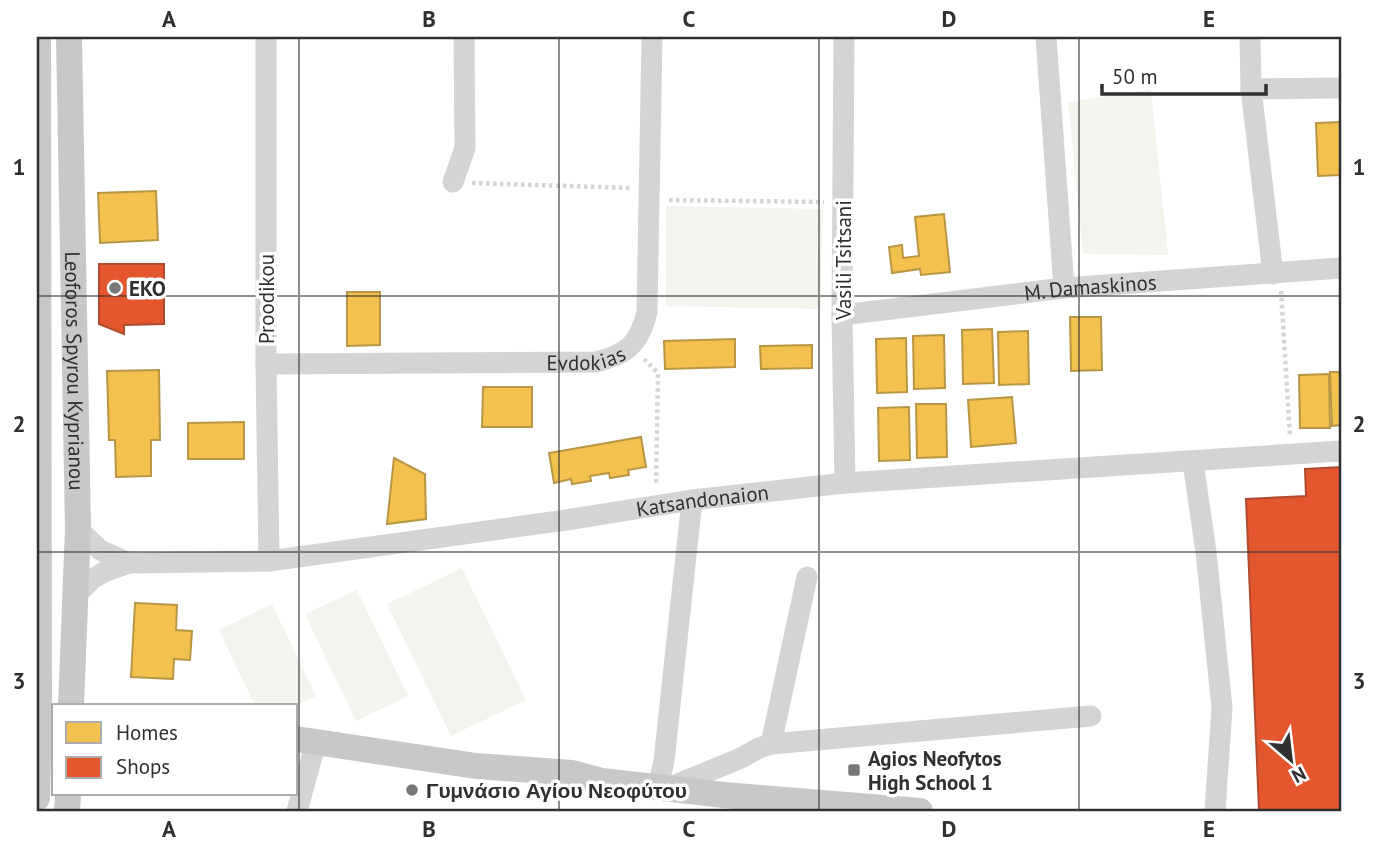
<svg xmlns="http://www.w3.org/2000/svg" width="1378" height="848" viewBox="0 0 1378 848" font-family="'PT Sans',sans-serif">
<rect width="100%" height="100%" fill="#fff"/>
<g fill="#f1f5ed">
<path d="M1151 89 1168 255 1083 254 1068 102Z"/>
<path d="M666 206 823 209 820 309 666 306Z"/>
<path d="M462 568 526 700 451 736 387 604Z"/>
<path d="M357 590 408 696 356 721 305 614Z"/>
<path d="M272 604 316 696 296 706H255L219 630Z"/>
</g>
<g fill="#f2c14e" stroke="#b89645" stroke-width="2">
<path d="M1341 122V175L1318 176 1316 123Z"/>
<path d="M156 191 158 240 100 243 98 193Z"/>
<path d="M944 214 950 272 921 275 920 269 892 273 889 247 902 245 903 258 919 256 915 217Z"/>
<path d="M347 292H380V345L347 346Z"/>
<path d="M1070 317H1101L1102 370 1071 371Z"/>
<path d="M992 329 994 383 963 384 962 330Z"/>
<path d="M1028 331 1029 384 999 385 998 332Z"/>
<path d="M944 335 945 388 914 389 913 336Z"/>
<path d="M906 338 907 392 877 393 876 339Z"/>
<path d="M735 339V367L665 369 664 341Z"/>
<path d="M812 345V368L761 369 760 346Z"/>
<path d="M159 370 160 440H151V476L116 477 115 440H109L107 371Z"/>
<path d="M1330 372H1341V425L1332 426Z"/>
<path d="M1329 374 1330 428H1300L1299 375Z"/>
<path d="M483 387H532V427H482Z"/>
<path d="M1012 397 1016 443 971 447 968 400Z"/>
<path d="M916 404H946L947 457 917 458Z"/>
<path d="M909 407 910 460 879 461 878 408Z"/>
<path d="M244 422V459H188V423Z"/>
<path d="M641 437 646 467 628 470 629 475 610 478 609 473 590 476 591 481 572 484 571 479 554 483 549 453Z"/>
<path d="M394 458 425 474 426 519 387 524Z"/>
<path d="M135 603 177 605 176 630 192 631 190 660 174 659 173 679 131 677Z"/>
</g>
<g fill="#e4572e" stroke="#ae4b2f" stroke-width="2">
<path d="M99 264H164V324L124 325V334L99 324Z"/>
<path d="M1341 467V811H1259L1246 499 1306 496 1305 469Z"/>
</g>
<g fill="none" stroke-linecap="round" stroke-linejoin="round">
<g stroke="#d4d4d4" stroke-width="4.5" stroke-dasharray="3.5 3.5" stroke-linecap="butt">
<path d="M472 183 631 188"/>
<path d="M669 200 824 202"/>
<path d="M1281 291 1290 436"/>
<path d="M644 359 658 373 656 484"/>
</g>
<g stroke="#d4d4d4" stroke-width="21">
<path d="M266 37V364L269 561"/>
<path d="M844 37 842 315 845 483"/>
<path d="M1046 37 1064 288"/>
<path d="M1250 37 1251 89 1273 274"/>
<path d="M1251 89 1341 88"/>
<path d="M453 182 465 148 464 37"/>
<path id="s1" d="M842 315 1064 288 1341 268"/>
<path id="s2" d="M266 364 596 362C628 354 639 344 647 312L652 37"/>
<path d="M1193 462 1206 552 1222 708 1215 811"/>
<path id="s3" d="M78 529 100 550 129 563 269 561 566 520 692 500 845 483 1341 451"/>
<path d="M75 596 92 579 106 571 129 563"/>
<path d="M771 744 807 577"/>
<path d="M658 787 664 761 692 500"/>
<path d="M668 788 741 758 759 748 771 744 1091 716"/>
<path d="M297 811 316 742"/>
</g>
<g stroke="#c8c8c8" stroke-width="26">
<path id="s4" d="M69 37 78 529 71 706"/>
<path d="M296 739 476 766 572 773 602 781 724 795 920 811"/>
<path d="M37 798 39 720 38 37"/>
<path d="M67 811 68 794"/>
</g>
</g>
<path fill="none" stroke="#303030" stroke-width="2" stroke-opacity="0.55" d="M299 37V811M559 37V811M819 37V811M1079 37V811M37 296H1341M37 552H1341"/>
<g fill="#787878" stroke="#fff" stroke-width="2.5">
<circle cx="115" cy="288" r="7"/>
<rect x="847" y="763" width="14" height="14" rx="3.5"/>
<circle cx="412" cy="790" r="7"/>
</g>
<g text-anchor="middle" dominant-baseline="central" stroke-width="7" stroke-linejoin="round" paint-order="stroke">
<g font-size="21" fill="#303030" stroke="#fff">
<text transform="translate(843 260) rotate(-90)">Vasili Tsitsani</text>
<text stroke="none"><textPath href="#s1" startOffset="250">M. Damaskinos</textPath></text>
<text transform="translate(266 299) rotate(-90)">Proodikou</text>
<text stroke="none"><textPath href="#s2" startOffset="320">Evdokias</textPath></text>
<text stroke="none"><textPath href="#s4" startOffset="334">Leoforos Spyrou Kyprianou</textPath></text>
<text stroke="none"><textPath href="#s3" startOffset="640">Katsandonaion</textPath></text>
</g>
<g font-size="21" font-weight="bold" fill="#303030" stroke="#fff" text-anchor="start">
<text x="129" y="288">EKO</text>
<text x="868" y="758">Agios Neofytos<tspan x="868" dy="24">High School 1</tspan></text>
<text x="426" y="790">Γυμνάσιο Αγίου Νεοφύτου</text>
</g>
</g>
<rect width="1378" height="848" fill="none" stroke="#ffffff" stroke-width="77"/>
<rect x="52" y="704" width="245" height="91" fill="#ffffff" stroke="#acacac" stroke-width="2"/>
<rect x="66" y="722" width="35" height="21" fill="#f2c14e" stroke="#acacac" stroke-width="2"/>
<text x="116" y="740" font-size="21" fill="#303030">Homes</text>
<rect x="66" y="757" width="35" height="21" fill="#e4572e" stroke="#acacac" stroke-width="2"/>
<text x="116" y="774" font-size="21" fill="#303030">Shops</text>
<g transform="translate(1291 760) rotate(152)" stroke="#ffffff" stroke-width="5" paint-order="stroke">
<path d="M0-5L12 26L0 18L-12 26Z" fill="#303030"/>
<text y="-10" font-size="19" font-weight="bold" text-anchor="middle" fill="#303030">N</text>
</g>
<path d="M1102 84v10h164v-10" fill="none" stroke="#303030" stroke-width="3.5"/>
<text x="1112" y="84" font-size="21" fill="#303030" stroke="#ffffff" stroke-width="5" paint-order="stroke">50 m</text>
<rect x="38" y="38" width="1302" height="772" fill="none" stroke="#303030" stroke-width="2.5"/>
<g font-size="23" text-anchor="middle" font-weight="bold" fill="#303030">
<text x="169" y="27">A</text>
<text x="429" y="27">B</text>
<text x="689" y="27">C</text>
<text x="949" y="27">D</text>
<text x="1209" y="27">E</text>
<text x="19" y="175">1</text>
<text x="1359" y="175">1</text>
<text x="19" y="432">2</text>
<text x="1359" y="432">2</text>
<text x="19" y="689">3</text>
<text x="1359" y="689">3</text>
<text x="169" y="837">A</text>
<text x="429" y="837">B</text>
<text x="689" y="837">C</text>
<text x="949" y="837">D</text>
<text x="1209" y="837">E</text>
</g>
</svg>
